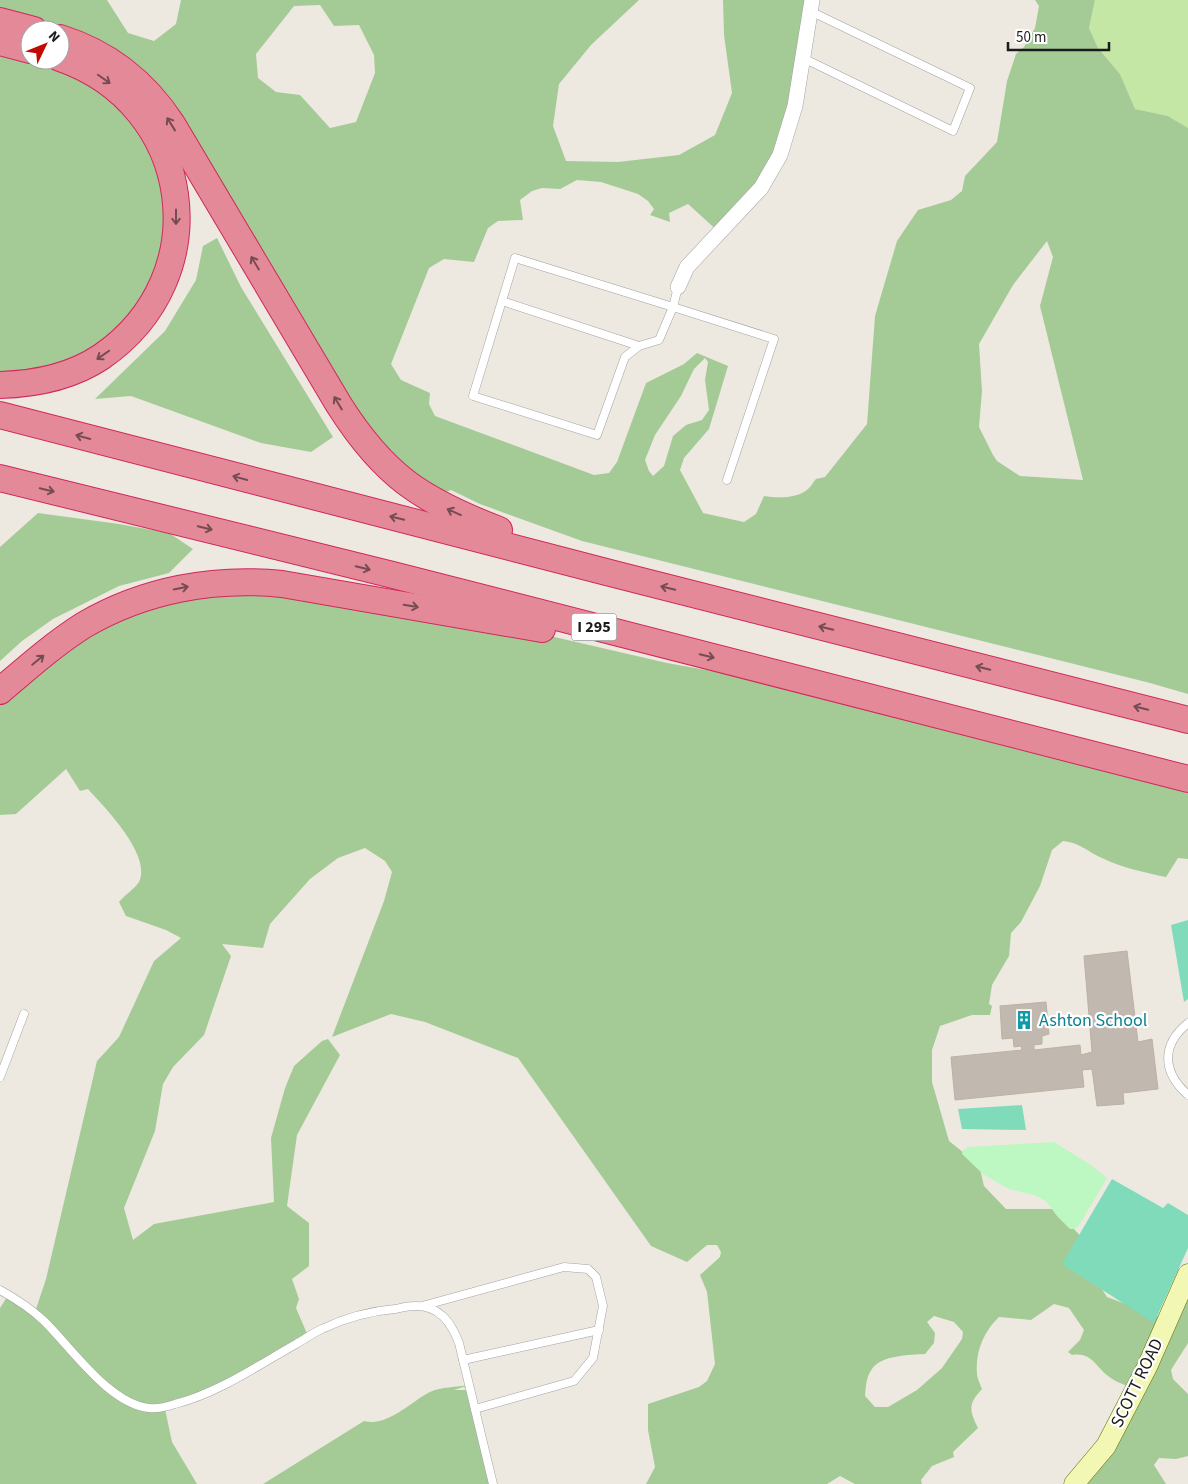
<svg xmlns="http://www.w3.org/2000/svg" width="1188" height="1484" viewBox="0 0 1188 1484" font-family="'Source Sans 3',sans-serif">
<rect width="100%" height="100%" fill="#ede9e1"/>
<path fill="#c4e7a6" d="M1095 0H1188V128L1168 116 1135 109 1120 74 1098 48 1089 28Z"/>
<g fill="#a4cb96" fill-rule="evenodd">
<path d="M0 0H107L128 33 154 41 176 24 181 0H639L591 45 559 84 553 126 566 161 618 162 679 155 715 135 732 93 724 35 723 0H815L772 174 720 233 688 204 669 213 670 222 650 215 654 209 648 201 638 194 601 182 577 180 560 189 542 188 532 191 520 200 523 220 498 221 488 228 474 262 444 259 429 268 391 364 401 380 430 393 429 404 435 416 594 475 609 473 617 462 646 383 684 364 697 353 728 366 709 429 684 458 680 470 703 513 744 522 756 514 764 496C777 498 797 499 808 489 811 487 813 482 816 479L825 477 867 424 875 316 897 241 918 210 951 200 962 191 965 176 997 142 1007 81 1016 54 1024 47 1035 28 1039 6 1035 0H1095L1089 28 1098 48 1120 74 1135 109 1168 116 1188 128V694L1150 683 582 541 480 504 451 490 426 501 411 492 207 187 60 30H30L0 23ZM320 5 334 26 359 25 374 55 375 73 356 122 330 128 300 95 276 92 258 78 256 54 294 6ZM1047 241 1053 257 1040 306 1083 480 1020 476 997 461 993 455 979 427 982 391 979 344 1013 285ZM705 358 708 362 705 380 709 410 702 420 686 425 673 436 664 466 653 476 649 471 645 460 655 435 681 396 694 369Z"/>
<path d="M0 46 30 60H56L70 65 157 145 170 260 95 361 0 386Z"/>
<path d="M217 238 241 287 333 437 311 452 261 443 131 396 95 399 165 331 196 280 203 246Z"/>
<path d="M38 513 119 524 169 533 193 549 169 573 119 586 53 619 22 641 0 661V547Z"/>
<path d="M222 584 507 626 667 663 818 690 1188 782V859L1178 858 1166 877C1146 873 1120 867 1102 858 1086 851 1081 843 1063 841L1052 850 1040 886 1021 922 1011 933 1009 956 992 985 989 1004 992 1006 990 1015H972L940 1026 932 1050V1082L949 1141 979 1165 984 1186 1006 1209H1056L1083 1239 1098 1283 1107 1297 1160 1317 1188 1276V1343L1171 1370 1173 1379 1188 1394V1456L1176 1459 1159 1458 1154 1465 1166 1484H1073L1134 1389C1126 1385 1115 1382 1108 1376 1095 1366 1092 1352 1072 1355L1068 1352 1080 1340 1084 1330 1069 1308 1054 1304 1031 1320 999 1317C984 1331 975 1352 977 1373 977 1378 980 1384 982 1389 968 1404 969 1410 978 1428L953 1452 954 1457 932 1466 921 1480 922 1484H855L840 1476 827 1484H646L655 1467 648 1430V1404L699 1387 707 1381 715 1364 707 1292 700 1275 720 1257 721 1252 717 1245H707L687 1262 651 1246 518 1058 425 1022 391 1014 332 1037 384 901 392 872 385 861 365 848 338 858 310 879 270 924 263 948 222 944 231 956 204 1035 173 1067 163 1084 155 1131 124 1208 133 1240 154 1224 274 1202 271 1138 285 1088 294 1066 322 1041 328 1039 340 1055 297 1135 287 1206 309 1223V1266L292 1279 299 1299 296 1308 308 1336 230 1381 165 1409 172 1442 197 1484H0V1308L9 1294 36 1309 46 1279 97 1061 119 1037 154 961 181 938 166 930 126 916 119 902C124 896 136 887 139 882 152 855 105 808 88 789L80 791 66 769 16 814 0 815V691L70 634ZM934 1316 954 1322 963 1332 962 1339 942 1368 917 1390 888 1407H875L865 1396C866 1386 866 1377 872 1369 881 1355 910 1355 925 1354L934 1343 935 1333 927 1322Z"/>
<path d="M469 1385 470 1388 463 1387 454 1390H467L495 1484H263L364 1421C388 1427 410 1402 430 1392 441 1387 457 1387 469 1385Z"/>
</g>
<path fill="#bdf8c3" d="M1054 1142 1091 1165 1107 1178 1080 1224 1075 1229H1070L1057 1216 1046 1201 1034 1195 1009 1189 998 1183 983 1174 962 1154 963 1150 968 1147Z"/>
<g fill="#7fdbba">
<path d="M1188 920V999L1184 1002 1171 925Z"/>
<path d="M1022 1105 1026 1130 962 1129 958 1109Z"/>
<path d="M1112 1179 1163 1208 1168 1203 1188 1215V1248L1154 1323 1062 1264Z"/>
</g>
<path fill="#c1b8b0" stroke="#beb0a3" d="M1127 951 1138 1042 1152 1039 1158 1089 1123 1093 1124 1104 1097 1106 1092 1069 1082 1070 1084 1087 955 1100 951 1057 1022 1050 1021 1046 1014 1047 1013 1038 1002 1039 1000 1006 1046 1002 1049 1034 1042 1036V1044L1034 1045V1050L1080 1045 1081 1055 1092 1052 1084 956Z"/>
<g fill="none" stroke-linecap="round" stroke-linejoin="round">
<g stroke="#a2a2a2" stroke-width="9">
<g id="lane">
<path d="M803 58 953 131 970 88 810 11"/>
<path d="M678 287 673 307 515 258 473 396 597 435 625 357 639 346 659 340 673 307 774 339 727 480"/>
<path d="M502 301 639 346"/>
<path d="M1188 1023C1161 1045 1162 1072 1188 1095"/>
<path d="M0 1077 24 1014"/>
<path d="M0 1290C16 1299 30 1308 43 1320 71 1347 109 1404 149 1408 157 1409 166 1407 175 1404 218 1393 257 1366 296 1344 305 1339 313 1333 322 1329 345 1318 370 1311 395 1309 401 1308 407 1306 414 1306 439 1305 451 1322 459 1343L493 1484"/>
<path d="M422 1306 564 1267 588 1269 596 1277 603 1306 593 1358 574 1381 475 1409"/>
<path d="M463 1360 599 1330"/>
</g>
</g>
<g stroke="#a2a2a2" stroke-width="16">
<path id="street" d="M678 287 687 267 761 188 780 155 795 106 812 0"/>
</g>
<g stroke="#5f6d07" stroke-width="21">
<path id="secondary" d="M1074 1484 1106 1446 1147 1367 1188 1274"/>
</g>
<g stroke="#d1275c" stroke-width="28">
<g id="highway">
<path d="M0 21 34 30"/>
<path d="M60 38C108 53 144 81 172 124L339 405C384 476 421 500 499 530"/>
<path d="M0 42 30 50"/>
<path d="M0 385C35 384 71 377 101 357 219 276 194 104 60 58"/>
<path d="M0 415 614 574 1188 720"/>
<path d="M0 478 393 575 1188 779"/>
<path d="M0 691C27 668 54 644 84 625 144 590 213 577 282 584L542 629"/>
</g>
</g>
<use href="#lane" stroke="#fff" stroke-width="8"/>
<use href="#street" stroke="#fff" stroke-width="15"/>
<use href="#secondary" stroke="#f2f8b4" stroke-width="20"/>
<use href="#highway" stroke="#e48997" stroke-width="26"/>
</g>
<defs><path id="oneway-shaft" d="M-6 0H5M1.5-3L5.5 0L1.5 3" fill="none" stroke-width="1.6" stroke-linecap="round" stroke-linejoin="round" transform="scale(1.25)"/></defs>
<g stroke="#754c53">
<use href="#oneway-shaft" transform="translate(104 79) rotate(35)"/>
<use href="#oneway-shaft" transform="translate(171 124) rotate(-122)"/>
<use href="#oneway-shaft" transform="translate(176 217) rotate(90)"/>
<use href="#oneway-shaft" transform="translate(255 263) rotate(-121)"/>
<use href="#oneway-shaft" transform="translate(103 355) rotate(145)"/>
<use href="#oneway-shaft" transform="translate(338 403) rotate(-121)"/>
<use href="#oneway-shaft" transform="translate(83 437) rotate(-165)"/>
<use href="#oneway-shaft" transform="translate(240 478) rotate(-165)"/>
<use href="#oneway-shaft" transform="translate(47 490) rotate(14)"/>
<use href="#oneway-shaft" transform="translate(454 512) rotate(-156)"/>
<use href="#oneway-shaft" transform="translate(397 518) rotate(-166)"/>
<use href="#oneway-shaft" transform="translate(205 528) rotate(14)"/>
<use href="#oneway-shaft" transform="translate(363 568) rotate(14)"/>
<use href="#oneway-shaft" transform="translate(181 588) rotate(-11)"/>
<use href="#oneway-shaft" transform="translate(668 588) rotate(-166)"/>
<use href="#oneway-shaft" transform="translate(411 606) rotate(10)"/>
<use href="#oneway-shaft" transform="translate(826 628) rotate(-166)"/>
<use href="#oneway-shaft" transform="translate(707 656) rotate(14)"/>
<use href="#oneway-shaft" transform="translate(38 660) rotate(-39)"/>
<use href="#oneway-shaft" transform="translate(983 668) rotate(-166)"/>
<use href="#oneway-shaft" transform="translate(1141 708) rotate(-166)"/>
</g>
<defs>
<g id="building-bare" transform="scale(1.5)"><path d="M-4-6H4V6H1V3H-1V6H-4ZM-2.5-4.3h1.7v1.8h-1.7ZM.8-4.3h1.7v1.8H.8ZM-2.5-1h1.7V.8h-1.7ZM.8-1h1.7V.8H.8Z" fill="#0f9aa8" stroke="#fff" stroke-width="2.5" paint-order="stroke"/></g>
</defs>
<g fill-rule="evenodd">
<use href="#building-bare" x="1024" y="1020"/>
</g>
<g text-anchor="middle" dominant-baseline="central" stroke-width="4.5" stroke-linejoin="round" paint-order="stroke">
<rect fill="#fff" stroke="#5f5f5f" stroke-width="1" x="571.5" y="613.5" width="45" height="27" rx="4"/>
<g font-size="16" font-weight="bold" fill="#1b1b1b">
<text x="594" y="627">I 295</text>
</g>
<g font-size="18" fill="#0d838f" stroke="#fff" text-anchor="start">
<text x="1039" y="1020">Ashton School</text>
</g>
<g font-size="18" fill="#1b1b1b" stroke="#fff">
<text transform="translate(1137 1383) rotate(-64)">SCOTT ROAD</text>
</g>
</g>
<g transform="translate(45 45) rotate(47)"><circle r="24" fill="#ffffff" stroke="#a4a4a4"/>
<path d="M0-4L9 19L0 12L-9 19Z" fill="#c20a04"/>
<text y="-8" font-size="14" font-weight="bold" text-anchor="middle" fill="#1b1b1b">N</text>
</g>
<path d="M1008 42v8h101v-8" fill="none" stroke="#1b1b1b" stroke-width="2.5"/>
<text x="1016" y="42" font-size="15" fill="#1b1b1b" stroke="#ffffff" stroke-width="4" paint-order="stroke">50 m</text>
</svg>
